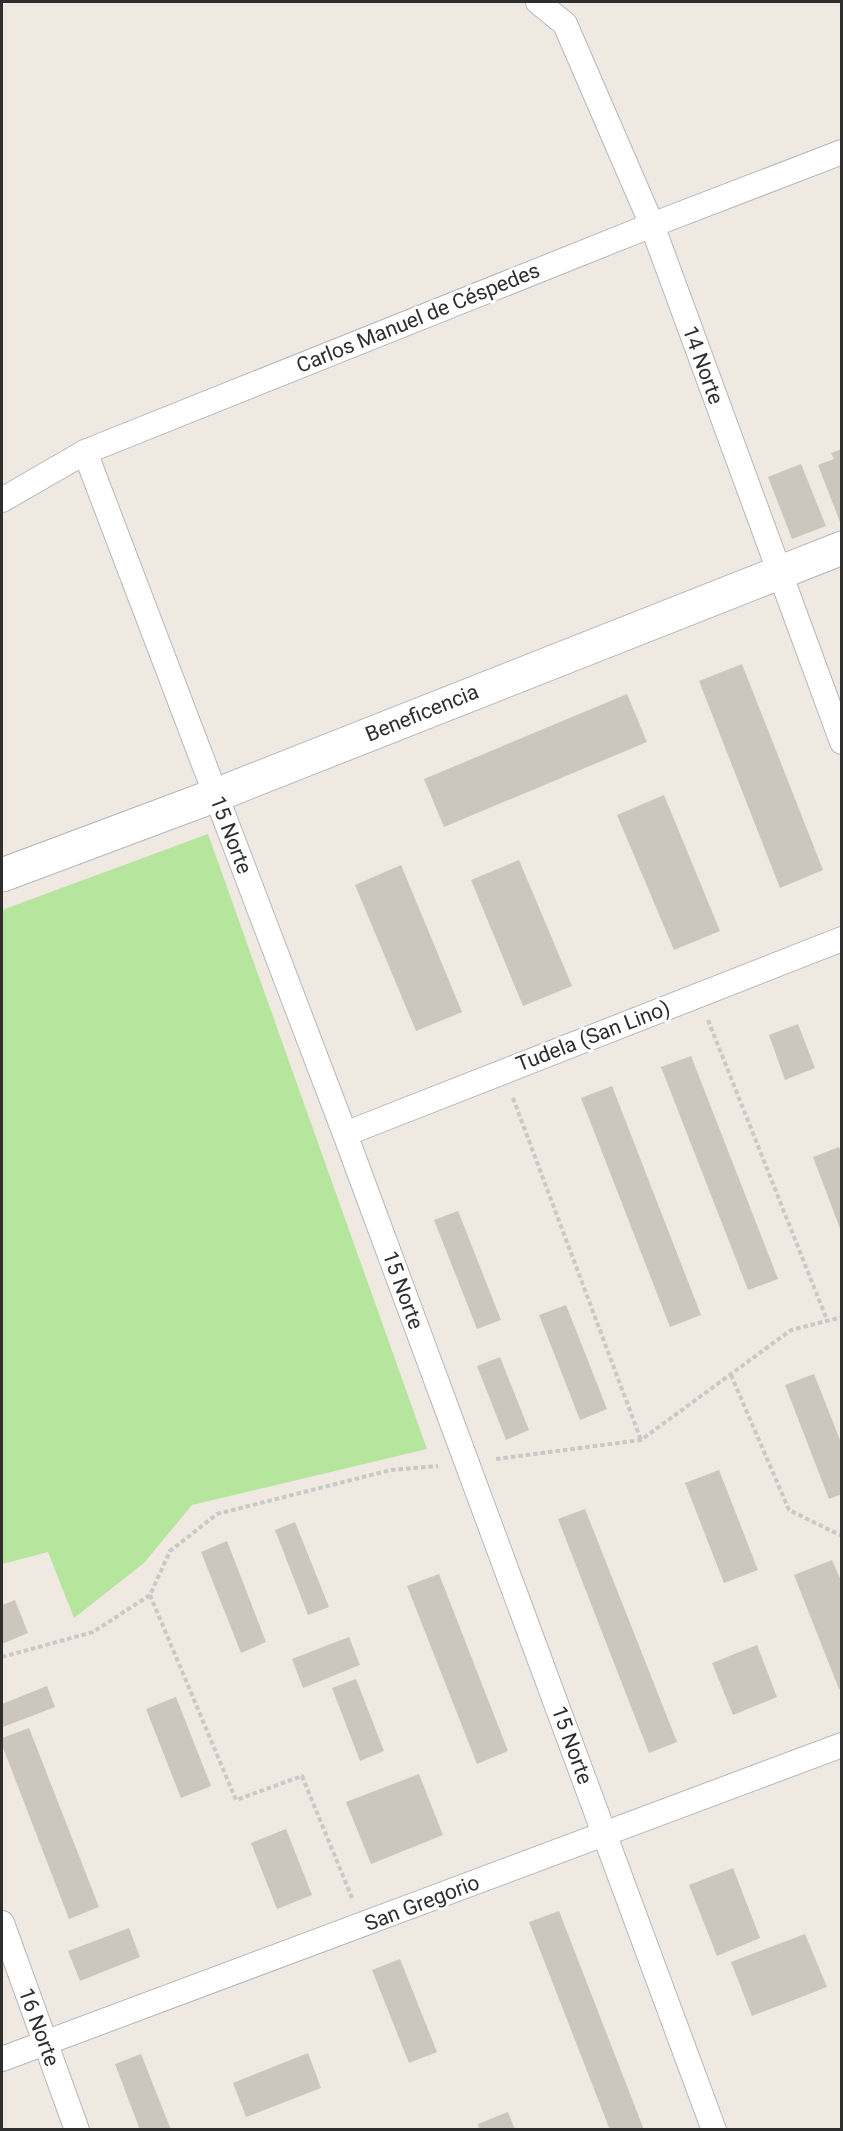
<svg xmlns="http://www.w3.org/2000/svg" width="843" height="2131" viewBox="0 0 843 2131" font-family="Roboto,sans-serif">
<rect width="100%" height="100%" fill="#efe9e1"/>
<path fill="#b6e59e" d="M208 834 427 1449 192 1505 144 1563 74 1618 48 1552 2 1564V910Z"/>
<g fill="#cbc7bf">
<path d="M842 449V521L840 522 818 465 834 459 831 453Z"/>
<path d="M801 464 826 526 792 539 768 477Z"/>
<path d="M742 664 823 870 780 888 699 681Z"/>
<path d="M627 694 647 742 444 827 424 779Z"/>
<path d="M664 795 720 931 674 950 617 815Z"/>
<path d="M519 860 572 986 523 1006 471 880Z"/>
<path d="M401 865 462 1012 416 1031 355 885Z"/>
<path d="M798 1024 815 1068 785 1080 769 1035Z"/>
<path d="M691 1056 778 1279 748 1290 661 1067Z"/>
<path d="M612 1086 701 1315 670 1327 581 1098Z"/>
<path d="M839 1147 842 1154 841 1231 813 1157Z"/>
<path d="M458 1211 501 1320 477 1329 434 1220Z"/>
<path d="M566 1305 607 1409 580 1420 539 1315Z"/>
<path d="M500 1357 529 1430 506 1440 477 1366Z"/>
<path d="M814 1374 842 1445V1494L829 1499 785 1385Z"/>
<path d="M719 1470 758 1570 724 1583 685 1483Z"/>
<path d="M585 1509 677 1742 649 1753 558 1519Z"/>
<path d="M295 1522 329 1607 308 1615 275 1530Z"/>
<path d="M227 1541 266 1642 241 1653 201 1552Z"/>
<path d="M832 1560 842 1583V1688L839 1689 794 1575Z"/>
<path d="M439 1574 508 1751 477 1764 407 1586Z"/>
<path d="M15 1600 28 1633 2 1644V1605Z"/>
<path d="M349 1637 360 1665 303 1688 292 1659Z"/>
<path d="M757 1645 777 1697 733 1715 712 1663Z"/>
<path d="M356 1679 384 1751 360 1761 332 1688Z"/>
<path d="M47 1686 55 1707 3 1727 2 1704Z"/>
<path d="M176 1697 211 1786 181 1798 146 1709Z"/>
<path d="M29 1728 99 1907 69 1919 2 1745V1738Z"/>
<path d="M419 1774 443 1835 371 1864 346 1802Z"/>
<path d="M286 1829 312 1895 277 1909 251 1843Z"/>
<path d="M733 1868 760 1938 717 1956 689 1885Z"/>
<path d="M559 1911 644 2130H610L529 1922Z"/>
<path d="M129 1928 140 1957 80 1981 68 1951Z"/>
<path d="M805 1934 827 1987 752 2016 731 1962Z"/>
<path d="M400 1959 437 2052 409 2063 372 1970Z"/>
<path d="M308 2053 321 2088 246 2117 233 2083Z"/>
<path d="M141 2054 171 2130H140L115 2064Z"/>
<path d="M508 2112 515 2130H480L478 2124Z"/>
</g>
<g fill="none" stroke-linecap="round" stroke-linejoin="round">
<g stroke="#b4b7c1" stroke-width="26">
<g id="street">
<path d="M538 2 565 24 652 225 842 742"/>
<path d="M85 452 345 1134 714 2130"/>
<path d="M2 500 85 452 652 225 842 152"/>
<path d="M345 1134 842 939"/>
<path d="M2 1923 77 2130"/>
<path d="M2 2059 842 1745"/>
</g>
</g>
<g stroke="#b4b7c1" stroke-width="35">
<path id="secondary" d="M2 875 216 795 842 548"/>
</g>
<g stroke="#c9c9c9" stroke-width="4" stroke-dasharray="4.5 3" stroke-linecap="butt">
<path d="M708 1020 827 1320"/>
<path d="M513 1098 641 1440"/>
<path d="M731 1375 789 1510 842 1536"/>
<path d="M496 1459 641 1440 791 1330 842 1317"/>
<path d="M150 1595 236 1800 302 1776 352 1898"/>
<path d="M2 1657 93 1632 150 1595 170 1551 217 1514 391 1470 438 1466"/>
</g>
<use href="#street" stroke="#fff" stroke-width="24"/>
<use href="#secondary" stroke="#fff" stroke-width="33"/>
</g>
<g text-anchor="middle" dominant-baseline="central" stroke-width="6" stroke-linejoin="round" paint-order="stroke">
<g font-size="21" fill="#2e2e2e" stroke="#fff">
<text transform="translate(418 318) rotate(-22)">Carlos Manuel de Céspedes</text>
<text transform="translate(703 365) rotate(70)">14 Norte</text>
<text transform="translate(422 713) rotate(-22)">Beneficencia</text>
<text transform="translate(231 835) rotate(69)">15 Norte</text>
<text transform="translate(593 1036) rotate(-21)">Tudela (San Lino)</text>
<text transform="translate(403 1290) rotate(70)">15 Norte</text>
<text transform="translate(572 1745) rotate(70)">15 Norte</text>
<text transform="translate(422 1903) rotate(-21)">San Gregorio</text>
<text transform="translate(39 2027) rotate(70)">16 Norte</text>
</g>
</g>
<rect width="843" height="2131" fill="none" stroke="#2e2e2e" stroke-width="6"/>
</svg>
